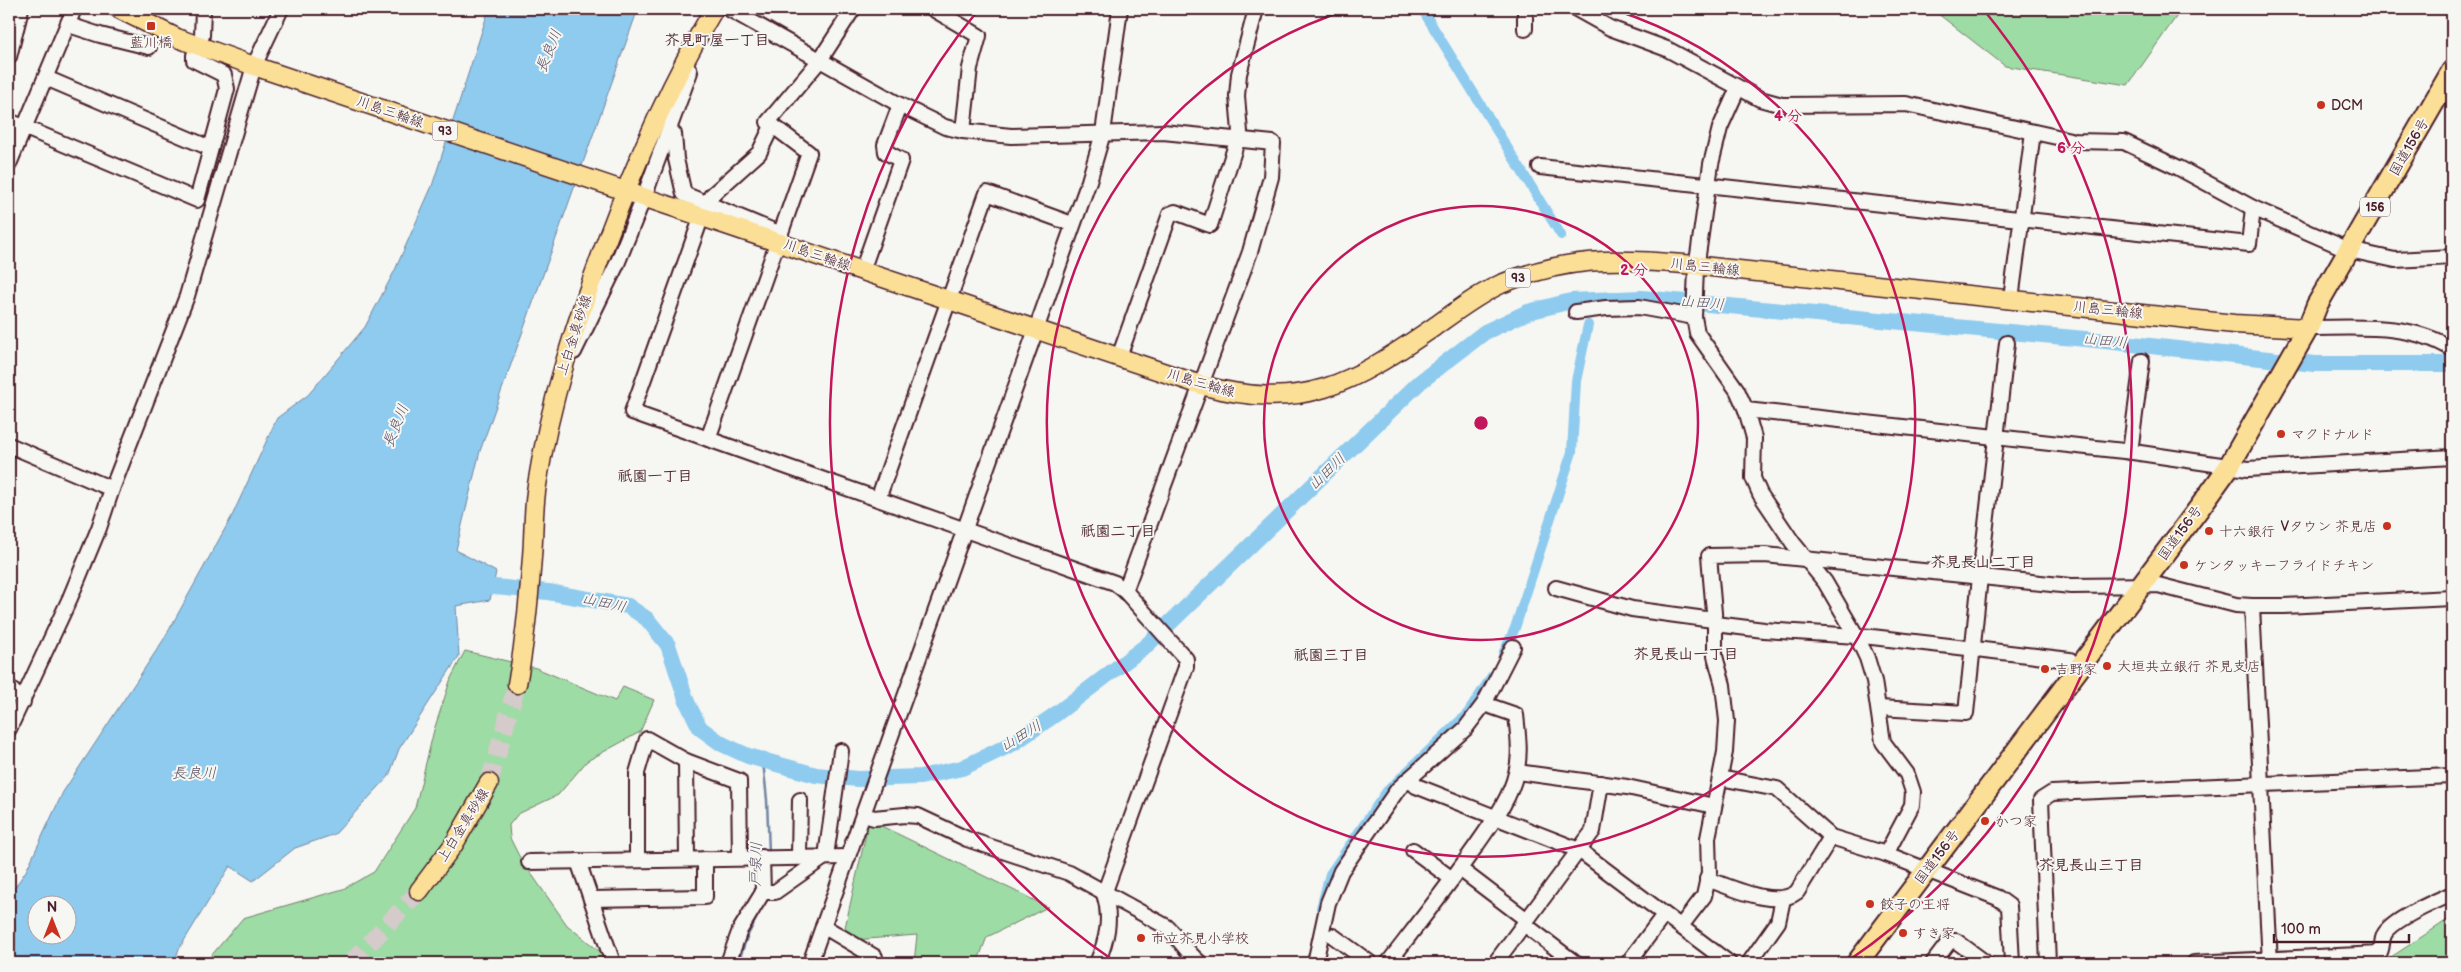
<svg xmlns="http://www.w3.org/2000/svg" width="2461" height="972" viewBox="0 0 2461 972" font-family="'Balsamiq Sans','Klee One',sans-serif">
<rect width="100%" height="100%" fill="#f6f6f2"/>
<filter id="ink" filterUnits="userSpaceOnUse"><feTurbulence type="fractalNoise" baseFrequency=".02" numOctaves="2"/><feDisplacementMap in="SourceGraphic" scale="10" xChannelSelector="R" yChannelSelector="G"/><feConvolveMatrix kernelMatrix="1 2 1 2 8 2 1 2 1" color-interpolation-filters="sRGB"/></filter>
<g filter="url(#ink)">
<g fill="#9ddca5" stroke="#747e68">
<path d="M1935 9H2181V10L2128 85 2005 66 1937 13Z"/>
<path d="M465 651 536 668 615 701 623 687 654 700 640 732 587 761 558 795 518 814 509 825 510 838 519 856 567 925 614 963H205L243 918 343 889 374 872 415 808 434 730 451 678Z"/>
<path d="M869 820 1048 907 987 937 977 963H914L917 935 842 941Z"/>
<path d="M2452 917V963H2382Z"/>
</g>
<path fill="#8ecbee" stroke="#7386a0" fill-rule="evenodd" d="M489 9H638L480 451 456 550 496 572 490 600 456 606 459 656 399 749 389 776 335 834 295 848 253 881 230 866 179 949 174 963H9V896L26 871 63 792 164 639 232 516 277 418 308 395 365 327 395 270 432 186ZM38 904H68V934H38Z"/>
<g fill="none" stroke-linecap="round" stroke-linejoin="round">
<g stroke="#7386a0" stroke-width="2.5">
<path d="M763 761 767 800 769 853"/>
<path d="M738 963 747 937 762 907"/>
</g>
<g stroke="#8ecbee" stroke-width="10">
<path d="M1422 9 1561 235"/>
<path d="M1503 654 1515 628 1572 452 1576 381 1588 325"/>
<path d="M1321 908 1330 874 1387 791 1468 713 1492 676"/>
</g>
<path stroke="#8ecbee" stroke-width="16" d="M473 585 548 592 628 606 647 619 668 645 687 702 700 728 722 744 748 756 816 775 858 779 920 777 962 768 1014 743 1056 714 1147 645 1420 382 1485 332 1528 312 1571 301 1642 298 2096 340 2315 364H2452"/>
<g stroke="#d4cbca" stroke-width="18" stroke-dasharray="18 9" stroke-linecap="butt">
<path d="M489 783 517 684"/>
<path d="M351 963 419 891"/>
</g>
<g stroke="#4a1f2b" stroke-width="18">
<g id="minor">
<path d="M729 9 900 105 945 127 963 131 1011 136 1163 132 1273 143 1271 177 1250 252 1125 591"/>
<path d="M933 9 979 36 970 68 963 131"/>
<path d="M1576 9 1610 28 1667 49 1760 99 1782 105 1906 104 2075 141 2124 142 2179 168 2253 208 2349 250 2395 260 2452 257"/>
<path d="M69 25 100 35 149 47"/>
<path d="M1525 29V9"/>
<path d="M202 36 203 9"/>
<path d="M9 57 21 9"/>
<path d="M46 78 210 148"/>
<path d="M9 121 197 200 227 89 224 75 194 60V55"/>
<path d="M669 130 674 134 676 159 684 194 781 234"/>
<path d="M9 164 74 9"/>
<path d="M1540 167 2249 244 2253 208"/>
<path d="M647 189 690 72 684 60"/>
<path d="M705 207 711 196 759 153 772 126"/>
<path d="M698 227 632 412 1115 583 1125 591 1186 659V667L1104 894C1112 918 1107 940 1097 963"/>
<path d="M862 271 901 160 886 152 885 145 900 105"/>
<path d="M2011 299 2033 132"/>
<path d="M1576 312 1606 308 1639 307 1694 317 1696 269 1711 164 1720 128 1738 88"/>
<path d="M1694 317 1697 333 1737 390 1746 410 1754 438 1753 478 1760 494 1793 543 1825 582 1857 637 1867 658 1874 681 1883 742 1907 774 1913 792 1912 805 1886 854"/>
<path d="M2308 328C2356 328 2410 322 2452 349"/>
<path d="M574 352 617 264 640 207"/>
<path d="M1119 357 1170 214 1175 212 1210 225 1240 132 1237 96 1239 74 1256 9"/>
<path d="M1746 410 2133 452 2248 469 2452 457"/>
<path d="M708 439 809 153 768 122 820 60 853 9"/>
<path d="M9 445 112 489"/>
<path d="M2130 452 2142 361"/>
<path d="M878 499 987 193 1072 224"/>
<path d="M1556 588 1632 609 1713 620"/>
<path d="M2252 606 2270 963"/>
<path d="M1715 624 1764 630 1872 637 2070 660"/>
<path d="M9 687 23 702"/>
<path d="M1879 708 1966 713 1980 577 2007 343"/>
<path d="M9 729 70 598 99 528 112 489 187 296 254 66 281 9"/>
<path d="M686 761 687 859"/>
<path d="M1517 772 1627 787 1714 806"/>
<path d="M1720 778 1777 789 1831 837 1886 854 1998 898 2009 906 2012 963"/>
<path d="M1409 779 1416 786 1579 850 1729 963"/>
<path d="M864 815 874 818 905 815 918 816 967 839 1069 873 1167 927C1180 939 1187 953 1200 963"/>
<path d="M1413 850 1452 879"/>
<path d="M799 856 800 800"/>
<path d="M637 860V773L647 739 686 761 739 781 740 858"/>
<path d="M578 861 612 960"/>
<path d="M529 862 848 857"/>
<path d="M1460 869 1527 920"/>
<path d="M1707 879C1731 887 1775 909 1797 892L1831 837"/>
<path d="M763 892H775L826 856 841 751"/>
<path d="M591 899 705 897V859"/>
<path d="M1524 924 1575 963"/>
<path d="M823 926 875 957"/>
<path d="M1681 926 1704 896 1709 873 1708 838 1725 752 1727 721 1723 685 1715 656V624L1709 556 1765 555 2071 586 2158 585 2236 605 2252 606H2284L2452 598"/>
<path d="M1333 936 1370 963"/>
<path d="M728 963 740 930 763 892 762 857"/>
<path d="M810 963 1089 181 1103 133 1120 9"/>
<path d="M1315 963 1328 903 1341 871 1398 789 1465 729 1484 704 1513 647"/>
<path d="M1388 963C1418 924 1448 886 1476 846 1491 824 1510 800 1516 773 1521 755 1518 734 1516 715L1484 704"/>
<path d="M1495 963 1593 831 1601 783"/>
<path d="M1628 963 1664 915"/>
<path d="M1749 963 1778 922 1783 899"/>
<path d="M1933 963 1949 942 1956 941 1986 963"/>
<path d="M2048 963 2041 800 2052 793 2452 776"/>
<path d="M2194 963 2379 954C2383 948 2381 942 2384 935 2391 920 2436 901 2452 894"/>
</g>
</g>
<g stroke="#4a1f2b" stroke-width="21">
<g id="major">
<path d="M119 9 177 38 254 66 1201 385C1304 413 1351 384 1434 327 1455 312 1477 295 1501 284 1567 257 1615 258 1684 264L2234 324 2308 328"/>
<path d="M517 684C525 643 529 599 532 557 534 533 533 508 537 485 550 401 576 321 606 242 636 161 670 83 714 9"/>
<path d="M419 891 454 844 489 783"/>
</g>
</g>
<g stroke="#4a1f2b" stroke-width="24">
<path id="highway" d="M1857 963 2200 507 2228 468 2308 328 2317 305 2452 71"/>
</g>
<use href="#minor" stroke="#f6f6f2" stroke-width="14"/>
<use href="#major" stroke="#fbdf96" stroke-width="18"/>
<use href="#highway" stroke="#fbdf96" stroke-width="20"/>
</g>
</g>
<g fill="none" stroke="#c2185b" stroke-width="2.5">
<circle cx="1481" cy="423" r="217"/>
<path d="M1612 9A434 434 0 1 1 1350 9"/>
<path d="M1117 963A651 651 0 0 1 979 9M1983 9A651 651 0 0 1 1845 963"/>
</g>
<g fill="#c8321e" stroke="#f6f6f2" stroke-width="2">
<rect x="146" y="21" width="10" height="10" rx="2.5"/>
<circle cx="2321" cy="105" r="5"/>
<circle cx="2281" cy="434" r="5"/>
<circle cx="2387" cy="526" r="5"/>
<circle cx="2209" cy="531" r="5"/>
<circle cx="2184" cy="565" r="5"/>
<circle cx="2107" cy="666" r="5"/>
<circle cx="2045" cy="669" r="5"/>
<circle cx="1985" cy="821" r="5"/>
<circle cx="1870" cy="904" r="5"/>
<circle cx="1903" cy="933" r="5"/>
<circle cx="1141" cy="938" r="5"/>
</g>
<g text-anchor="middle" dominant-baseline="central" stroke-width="4" stroke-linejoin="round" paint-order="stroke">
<g fill="#f6f6f2" stroke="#7e6067" stroke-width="1">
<rect x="432.5" y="121.5" width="25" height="19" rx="4"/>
<rect x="2360" y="197.5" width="30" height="19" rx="4"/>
<rect x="1505.5" y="268.5" width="25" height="19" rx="4"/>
</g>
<g font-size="12" font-weight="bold" fill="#4a1f2b">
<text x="445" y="131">93</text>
<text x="2375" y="207">156</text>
<text x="1518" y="278">93</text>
</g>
<g font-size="14" fill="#4a1f2b" stroke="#f6f6f2" text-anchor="start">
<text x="151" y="42" text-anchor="middle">藍川橋</text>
<text x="2331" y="105">DCM</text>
<text x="2291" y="434">マクドナルド</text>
<text x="2377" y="526" text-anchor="end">Vタウン 芥見店</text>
<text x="2219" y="531">十六銀行</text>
<text x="2194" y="565">ケンタッキーフライドチキン</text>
<text x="2117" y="666">大垣共立銀行 芥見支店</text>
<text x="2055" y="669">吉野家</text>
<text x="1995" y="821">かつ家</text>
<text x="1880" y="904">餃子の王将</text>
<text x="1913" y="933">すき家</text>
<text x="1151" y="938">市立芥見小学校</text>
</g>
<g font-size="14" fill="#4a1f2b" stroke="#f6f6f2">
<text transform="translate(390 112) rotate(19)">川島三輪線</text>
<text transform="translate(2409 147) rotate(-60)">国道156号</text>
<text transform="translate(817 255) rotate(19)">川島三輪線</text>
<text transform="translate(1705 267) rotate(6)">川島三輪線</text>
<text transform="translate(2108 310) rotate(6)">川島三輪線</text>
<text transform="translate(574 335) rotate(-72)">上白金真砂線</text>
<text transform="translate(1201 383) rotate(16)">川島三輪線</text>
<text transform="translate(2180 533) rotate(-54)">国道156号</text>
<text transform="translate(463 825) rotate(-58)">上白金真砂線</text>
<text transform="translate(1937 857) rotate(-53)">国道156号</text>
</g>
<g font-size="15" font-weight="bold" fill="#4a1f2b" stroke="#f6f6f2">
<text x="717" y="40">芥見町屋一丁目</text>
<text x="655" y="476">祇園一丁目</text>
<text x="1118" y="531">祇園二丁目</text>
<text x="1983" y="562">芥見長山二丁目</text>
<text x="1686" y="654">芥見長山一丁目</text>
<text x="1331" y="655">祇園三丁目</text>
<text x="2091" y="865">芥見長山三丁目</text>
</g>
<g font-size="15" font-style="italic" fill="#5e5366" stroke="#f6f6f2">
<text transform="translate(549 51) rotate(-68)">長良川</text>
<text transform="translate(1702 303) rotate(5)">山田川</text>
<text transform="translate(2105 341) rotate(6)">山田川</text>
<text transform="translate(396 426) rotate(-68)">長良川</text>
<text transform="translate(1327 472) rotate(-44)">山田川</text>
<text transform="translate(604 603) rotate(13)">山田川</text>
<text transform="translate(1021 736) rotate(-31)">山田川</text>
<text x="194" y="773">長良川</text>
<text transform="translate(756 864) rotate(-88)">戸泉川</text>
</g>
</g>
<circle cx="1481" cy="423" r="8" fill="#c2185b" stroke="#f6f6f2" stroke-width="2.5"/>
<g font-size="15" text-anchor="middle" font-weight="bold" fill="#c2185b" stroke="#f6f6f2" stroke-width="4" stroke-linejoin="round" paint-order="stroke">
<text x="1788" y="121">4 分</text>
<text x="2071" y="153">6 分</text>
<text x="1634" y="275">2 分</text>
</g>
<rect width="2461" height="972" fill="none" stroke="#f6f6f2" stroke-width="30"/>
<rect x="15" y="15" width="2431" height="942" fill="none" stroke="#4a1f2b" stroke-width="2" filter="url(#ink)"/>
<g transform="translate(52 920)"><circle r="24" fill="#f6f6f2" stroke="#b1a0a2"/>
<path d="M0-4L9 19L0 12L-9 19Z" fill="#c8321e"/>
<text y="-8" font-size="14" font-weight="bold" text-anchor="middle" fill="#4a1f2b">N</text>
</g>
<path d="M2274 934v8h135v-8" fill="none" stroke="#4a1f2b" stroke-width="2.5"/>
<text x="2281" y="934" font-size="15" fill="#4a1f2b" stroke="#f6f6f2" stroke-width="4" paint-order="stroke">100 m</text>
</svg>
